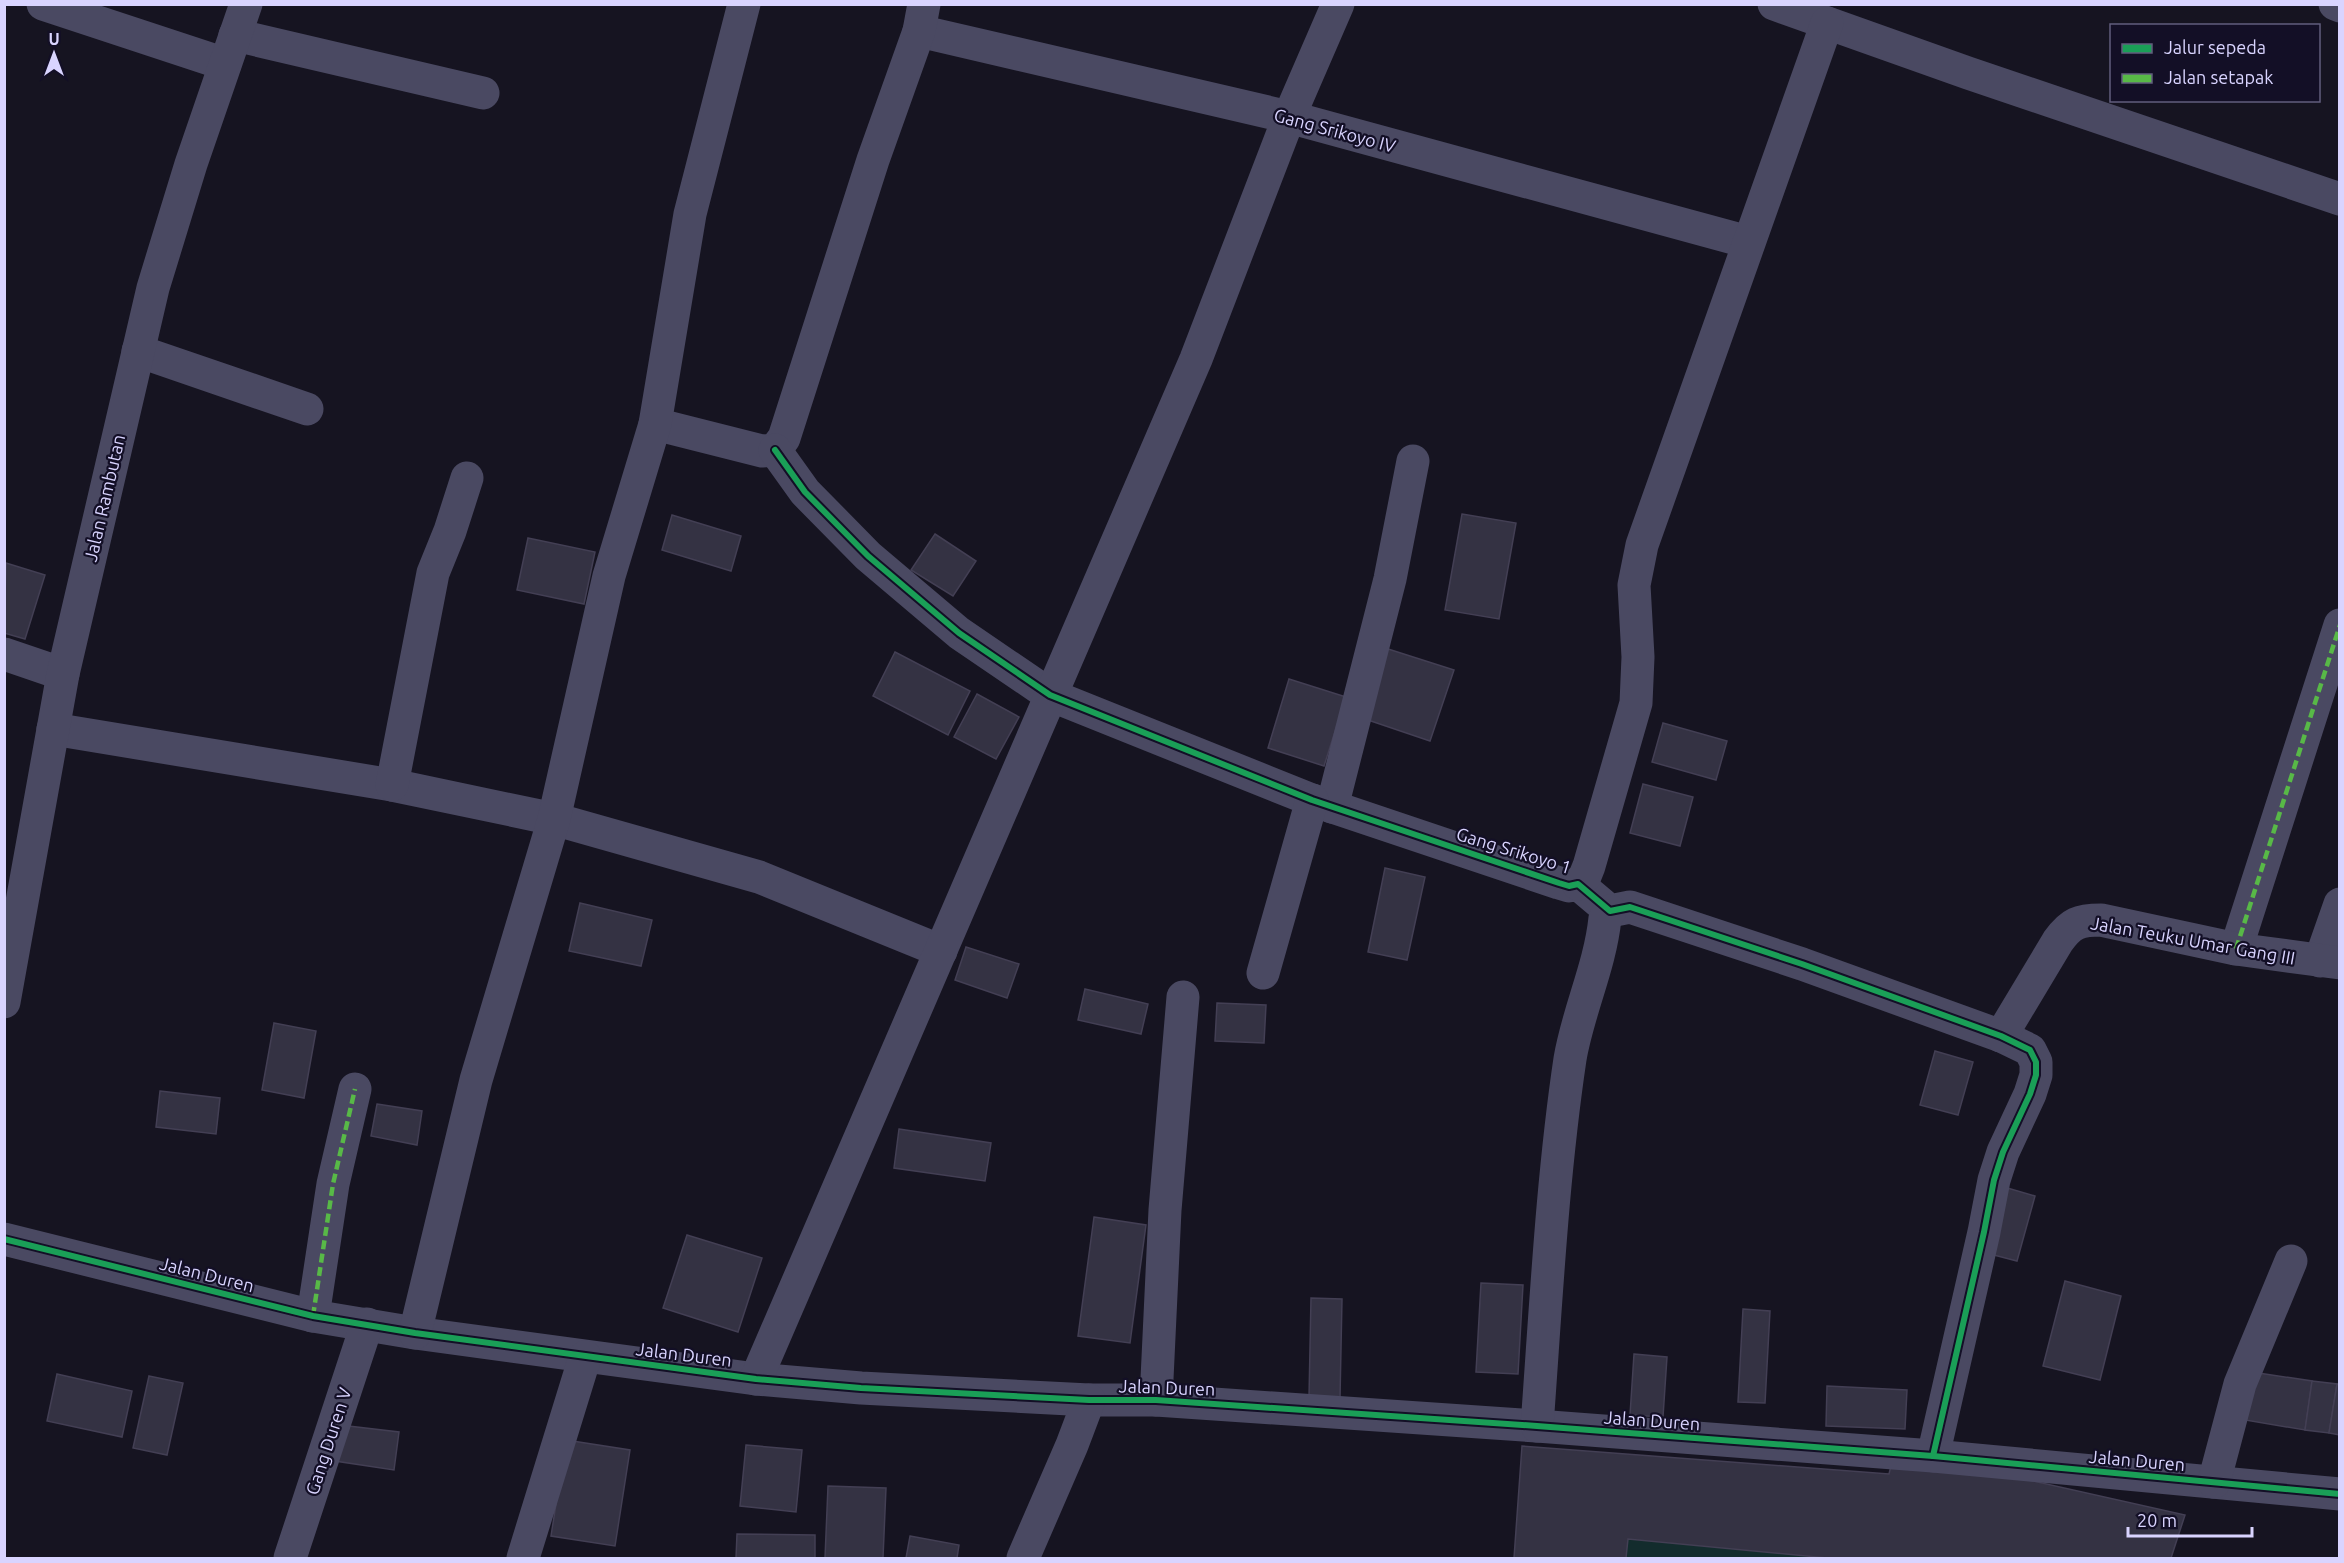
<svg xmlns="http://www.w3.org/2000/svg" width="2344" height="1563" viewBox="0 0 2344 1563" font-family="Ubuntu,sans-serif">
<rect width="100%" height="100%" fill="#161421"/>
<path fill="#132c2d" d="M1628 1539 1827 1558H1626Z"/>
<g fill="#343243" stroke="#433f54" stroke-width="1.5">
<path d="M1462 514 1516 523 1499 619 1445 610Z"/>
<path d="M672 515 741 536 731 571 662 550Z"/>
<path d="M935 534 976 561 953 596 911 570Z"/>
<path d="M528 538 595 552 584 604 517 590Z"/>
<path d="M6 563 45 575 25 639 4 633Z"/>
<path d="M1385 648 1454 670 1430 741 1362 718Z"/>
<path d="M895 652 970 691 948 735 873 696Z"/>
<path d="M1289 679 1346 697 1324 766 1268 748Z"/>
<path d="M977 694 1019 717 996 759 954 737Z"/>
<path d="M1663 723 1727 741 1716 780 1652 762Z"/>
<path d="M1643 784 1693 797 1680 846 1630 833Z"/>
<path d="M1385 868 1425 877 1407 960 1368 952Z"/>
<path d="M580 903 652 920 641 966 569 951Z"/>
<path d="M966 947 1019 964 1007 998 955 980Z"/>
<path d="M1085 989 1148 1004 1141 1034 1078 1020Z"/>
<path d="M1217 1003 1266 1005 1264 1043 1215 1041Z"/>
<path d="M274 1023 316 1031 304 1098 262 1090Z"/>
<path d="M1935 1051 1973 1062 1958 1115 1920 1105Z"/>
<path d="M160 1091 220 1098 216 1134 156 1127Z"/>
<path d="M377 1104 422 1111 417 1145 371 1136Z"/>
<path d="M899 1129 991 1143 985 1181 894 1168Z"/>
<path d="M2004 1187 2035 1196 2017 1261 1986 1253Z"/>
<path d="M1094 1217 1146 1225 1130 1343 1078 1336Z"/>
<path d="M687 1235 762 1258 738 1332 663 1308Z"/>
<path d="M2065 1281 2121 1296 2100 1380 2043 1366Z"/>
<path d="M1481 1283 1523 1285 1518 1374 1476 1372Z"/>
<path d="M1311 1298 1342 1299 1340 1398 1309 1397Z"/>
<path d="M1743 1309 1770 1311 1765 1403 1738 1402Z"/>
<path d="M1634 1354 1667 1357 1663 1417 1630 1415Z"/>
<path d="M2252 1372 2312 1381 2305 1430 2245 1420Z"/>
<path d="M57 1374 132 1391 122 1437 47 1421Z"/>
<path d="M149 1376 183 1383 167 1455 133 1448Z"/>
<path d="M2312 1381 2337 1384 2329 1433 2305 1430Z"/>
<path d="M2337 1384 2340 1385V1435L2329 1433Z"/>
<path d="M1827 1386 1907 1390 1905 1429 1826 1426Z"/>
<path d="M340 1425 399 1432 394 1470 335 1461Z"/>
<path d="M566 1440 630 1450 615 1546 551 1536Z"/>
<path d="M746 1445 802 1450 796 1512 740 1506Z"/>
<path d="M1522 1446 1889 1474 1895 1450 2185 1515 2171 1558H1827L1628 1539 1626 1558H1514Z"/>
<path d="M828 1486 886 1488 883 1558H825Z"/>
<path d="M737 1534 815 1535V1558H736Z"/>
<path d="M910 1536 959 1545 957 1558H906Z"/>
</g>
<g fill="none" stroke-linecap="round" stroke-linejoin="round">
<g stroke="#4a4962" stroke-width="33">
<path d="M43 4 225 64"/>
<path d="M1774 4 1968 73 2340 199"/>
<path d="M2335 4 2340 6"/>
<path d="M919 31 1289 117 1748 242"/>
<path d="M235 35 483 93"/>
<path d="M138 351 307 409"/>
<path d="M655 424 762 451 775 450 784 438 873 160 919 31 924 4"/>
<path d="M775 450 805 492 868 556 959 633 1050 695 1312 800 1559 883 1569 886 1578 884 1610 911 1630 907 1802 964 2001 1036 2030 1050 2036 1062V1075L2030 1094 2003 1152 1994 1180 1984 1232 1933 1456"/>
<path d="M4 654 63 674"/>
<path d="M53 729 392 785 554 819 759 877 941 951"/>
<path d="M392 785 433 573 450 531 467 478"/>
<path d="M1332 807 1390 579 1413 461"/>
<path d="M1578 884 1585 876 1589 866 1636 703 1638 657 1634 585 1642 545 1827 23"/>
<path d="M2236 949 2340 625"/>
<path d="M2320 961 2340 904"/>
<path d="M1263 973 1312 800"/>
<path d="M4 1002 63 674 153 288 191 164 246 4"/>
<path d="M2001 1036 2058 941C2071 923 2079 920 2101 920L2236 949 2340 963"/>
<path d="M4 1239 313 1316 415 1333 756 1379 861 1388 1089 1400H1156L1537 1426 1933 1456 2340 1494"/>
<path d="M313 1316 333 1184 355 1089"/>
<path d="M415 1333 476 1080 554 819 609 576 655 424 690 214 744 4"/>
<path d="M756 1379 1196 359 1289 117 1338 4"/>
<path d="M1156 1400 1165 1210 1183 997"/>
<path d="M1537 1426C1546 1304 1552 1180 1570 1059 1578 1011 1600 967 1605 918L1610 911"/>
<path d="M2214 1482 2240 1384 2291 1261"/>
<path d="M290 1558 367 1324"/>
<path d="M523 1558 585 1357"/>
<path d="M1023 1558 1072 1445 1089 1400"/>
</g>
<g stroke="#58b947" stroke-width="4.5" stroke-dasharray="9 4.5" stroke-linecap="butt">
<path d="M2236 949 2340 625"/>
<path d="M313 1316 333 1184 355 1089"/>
</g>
<g stroke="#130f26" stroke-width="10">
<g id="cycleway">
<path d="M775 450 805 492 868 556 959 633 1050 695 1312 800 1559 883 1569 886 1578 884 1610 911 1630 907 1802 964 2001 1036 2030 1050 2036 1062V1075L2030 1094 2003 1152 1994 1180 1984 1232 1933 1456"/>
<path d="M4 1239 313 1316 415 1333 756 1379 861 1388 1089 1400H1156L1537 1426 1933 1456 2340 1494"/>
</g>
</g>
<use href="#cycleway" stroke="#1a9f57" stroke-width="6"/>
</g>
<g text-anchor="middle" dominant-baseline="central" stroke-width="4.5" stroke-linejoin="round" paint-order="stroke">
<g font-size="18" fill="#d9d4ff" stroke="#130f26">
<text transform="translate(1335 130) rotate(15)">Gang Srikoyo IV</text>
<text transform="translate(104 498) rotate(-77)">Jalan Rambutan</text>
<text transform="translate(1514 850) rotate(17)">Gang Srikoyo 1</text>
<text transform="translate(2193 940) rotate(10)">Jalan Teuku Umar Gang III</text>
<text transform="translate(207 1274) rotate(14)">Jalan Duren</text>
<text transform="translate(684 1354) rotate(7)">Jalan Duren</text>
<text transform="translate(1167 1387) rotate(2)">Jalan Duren</text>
<text transform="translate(1652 1420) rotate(4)">Jalan Duren</text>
<text transform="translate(328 1441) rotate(-72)">Gang Duren V</text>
<text transform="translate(2137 1460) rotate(5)">Jalan Duren</text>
</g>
</g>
<rect width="2344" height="1563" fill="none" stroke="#d9d4ff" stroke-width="12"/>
<rect x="2110" y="24" width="210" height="78" fill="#130f26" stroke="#625e7d" stroke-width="1.5"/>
<rect x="2122" y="44" width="30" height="9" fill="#1a9f57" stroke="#625e7d" stroke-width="1.5"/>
<text x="2164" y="54" font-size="18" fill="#d9d4ff">Jalur sepeda</text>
<rect x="2122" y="74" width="30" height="9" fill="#58b947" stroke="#625e7d" stroke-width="1.5"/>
<text x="2164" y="84" font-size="18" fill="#d9d4ff">Jalan setapak</text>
<g transform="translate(54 54)" stroke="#130f26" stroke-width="4.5" paint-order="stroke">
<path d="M0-4.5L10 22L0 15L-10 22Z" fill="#d9d4ff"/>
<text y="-9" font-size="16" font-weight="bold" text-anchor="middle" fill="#d9d4ff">U</text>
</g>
<path d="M2128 1527v9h124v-9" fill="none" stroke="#d9d4ff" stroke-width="3"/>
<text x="2137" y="1527" font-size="18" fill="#d9d4ff" stroke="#130f26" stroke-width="4.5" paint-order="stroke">20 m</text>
</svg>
